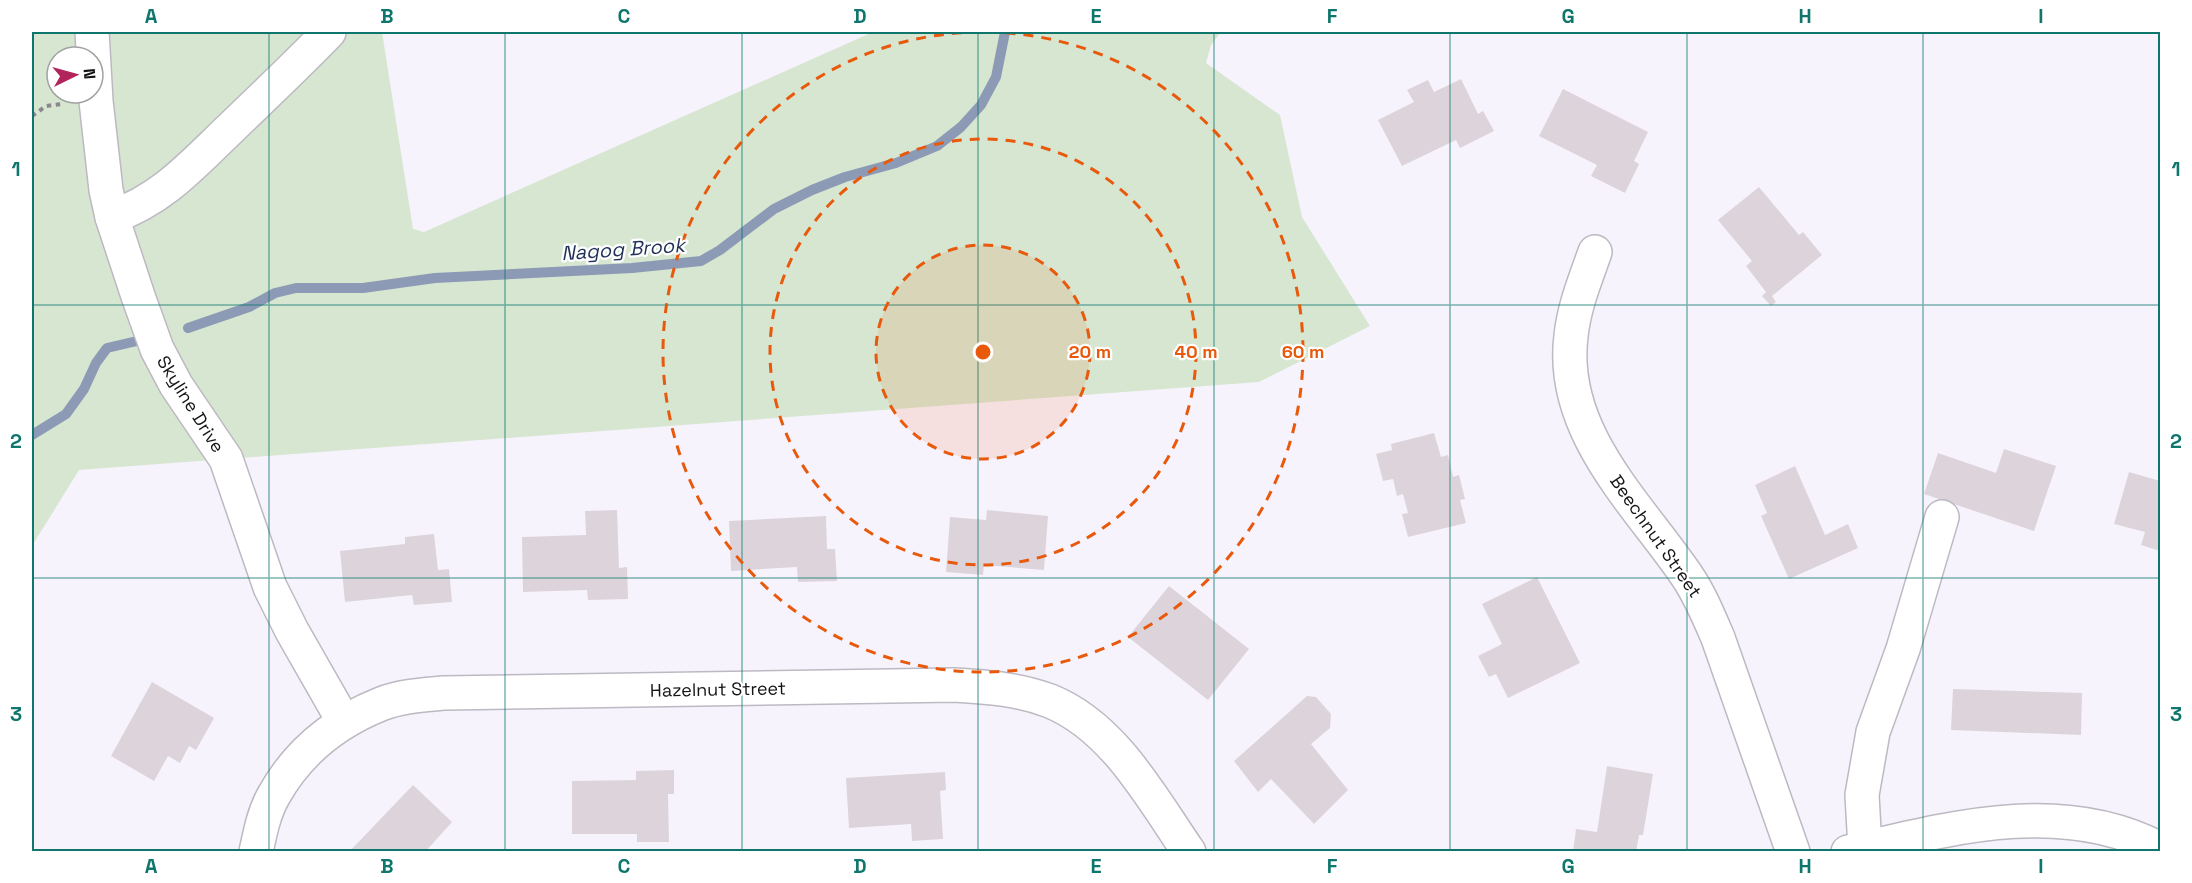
<svg xmlns="http://www.w3.org/2000/svg" width="2192" height="883" viewBox="0 0 2192 883" font-family="'Space Grotesk',sans-serif">
<rect width="100%" height="100%" fill="#f7f3fd"/>
<path fill="#d7e6d1" fill-rule="evenodd" d="M32 32H382L413 229 424 232 873 32H1221L1211 45 1206 63 1280 115 1302 217 1370 326 1259 382 79 470 32 546ZM57 57H93V93H57Z"/>
<g fill="none" stroke-linecap="round" stroke-linejoin="round">
<g stroke="#8c9ab5" stroke-width="10">
<path d="M188 328 249 307 275 293 296 288H363L435 278 632 268 701 261 720 250 774 209 812 190 845 177 896 163 937 146 961 127 981 105 996 77 1005 32"/>
<path d="M32 435 66 414 84 389 96 363 107 348 137 341"/>
</g>
</g>
<g fill="#ddd4db">
<path d="M1461 79 1478 114 1483 111 1494 131 1460 148 1456 140 1402 166 1378 120 1414 102 1407 90 1428 80 1434 92Z"/>
<path d="M1563 89 1648 132 1634 161 1639 164 1625 193 1591 176 1597 165 1539 136Z"/>
<path d="M1759 187 1799 235 1803 232 1822 255 1772 296 1776 302 1771 306 1762 296 1766 292 1746 266 1752 261 1718 220Z"/>
<path d="M1434 433 1441 457 1448 455 1453 477 1459 475 1465 499 1460 500 1466 523 1408 537 1402 514 1408 513 1403 494 1397 496 1393 479 1383 481 1376 454 1392 450 1391 444Z"/>
<path d="M2004 449 2056 466 2034 531 1924 494 1938 453 1996 473Z"/>
<path d="M1795 466 1825 535 1848 524 1858 548 1789 579 1761 516 1767 513 1755 485Z"/>
<path d="M2129 472 2160 481V551L2141 545 2145 532 2114 524Z"/>
<path d="M617 510 619 568 627 567 628 599 588 600 587 590 523 592 522 537 586 535 585 511Z"/>
<path d="M987 510 1048 516 1044 570 984 565 983 575 946 572 950 517 986 520Z"/>
<path d="M826 516 827 549H835L837 581 798 582 797 567 731 571 729 521Z"/>
<path d="M434 534 438 570 449 569 452 602 414 605 412 595 345 602 340 551 405 544V537Z"/>
<path d="M1537 577 1580 663 1508 698 1496 674 1489 677 1478 656 1502 644 1482 604Z"/>
<path d="M1169 586 1249 649 1208 700 1128 637Z"/>
<path d="M152 682 214 718 196 750 189 746 180 763 168 756 154 781 111 756Z"/>
<path d="M1953 689 2082 693 2081 735 1951 730Z"/>
<path d="M1307 696 1316 697 1331 714 1330 728 1311 744 1348 790 1314 824 1271 779 1258 792 1234 761Z"/>
<path d="M1607 766 1653 774 1643 835H1639L1636 852H1573L1576 829 1597 832Z"/>
<path d="M674 770V794H668L669 842H637V834H572V781L636 780V771Z"/>
<path d="M945 772 946 790 940 791 943 839 912 841 911 824 849 828 846 778Z"/>
<path d="M413 785 452 822 425 852H349Z"/>
</g>
<g fill="none" stroke-linecap="round" stroke-linejoin="round">
<g stroke="#bdb9c2" stroke-width="36">
<g id="minor">
<path d="M92 32 96 101 106 190 112 217 138 296 157 349 176 385 226 459 270 587 292 631 344 722"/>
<path d="M112 217C163 199 192 165 231 128 264 96 297 65 329 32"/>
<path d="M1595 252C1585 280 1574 307 1571 336 1559 432 1638 504 1687 576 1700 595 1709 617 1718 638L1793 852"/>
<path d="M1865 848 1862 795 1873 732 1903 649 1942 517"/>
<path d="M256 852C260 833 264 812 274 795 298 752 336 722 381 704 401 696 423 695 444 693L954 685C987 687 1019 689 1050 701 1114 727 1151 797 1189 852"/>
<path d="M1848 852C1950 828 2062 797 2160 849"/>
</g>
</g>
<path stroke="#8b888f" stroke-width="4" stroke-dasharray="4.5 4.5" stroke-linecap="butt" d="M32 116 46 106 62 104"/>
<use href="#minor" stroke="#fff" stroke-width="33"/>
</g>
<path fill="none" stroke="#0f766e" stroke-width="1.5" stroke-opacity="0.55" d="M269 32V852M505 32V852M742 32V852M978 32V852M1214 32V852M1450 32V852M1687 32V852M1923 32V852M32 305H2160M32 578H2160"/>
<circle cx="983" cy="352" r="107" fill="#e8590c" fill-opacity=".12"/>
<g fill="none" stroke="#e8590c" stroke-width="3" stroke-dasharray="10 8">
<circle cx="983" cy="352" r="107"/>
<circle cx="983" cy="352" r="213"/>
<circle cx="983" cy="352" r="320"/>
</g>
<g text-anchor="middle" dominant-baseline="central" stroke-width="4.5" stroke-linejoin="round" paint-order="stroke">
<g font-size="18" fill="#141316" stroke="#fff">
<text transform="translate(191 404) rotate(58)">Skyline Drive</text>
<text transform="translate(1656 536) rotate(55)">Beechnut Street</text>
<text transform="translate(718 689) rotate(-1)">Hazelnut Street</text>
</g>
<g font-size="20" font-style="italic" fill="#1f3158" stroke="#fff">
<text transform="translate(623 249) rotate(-4)">Nagog Brook</text>
</g>
</g>
<circle cx="983" cy="352" r="9" fill="#e8590c" stroke="#fff" stroke-width="3"/>
<g font-size="18" text-anchor="middle" font-weight="bold" fill="#e8590c" stroke="#fff" stroke-width="4.5" stroke-linejoin="round" paint-order="stroke">
<text x="1090" y="358">20 m</text>
<text x="1196" y="358">40 m</text>
<text x="1303" y="358">60 m</text>
</g>
<rect width="2192" height="883" fill="none" stroke="#ffffff" stroke-width="66"/>
<g transform="translate(75 75) rotate(85)"><circle r="28" fill="#ffffff" stroke="#a1a1a2" stroke-width="1.5"/>
<path d="M0-4.5L10 22L0 15L-10 22Z" fill="#b2255c"/>
<text y="-9" font-size="16" font-weight="bold" text-anchor="middle" fill="#141316">N</text>
</g>
<rect x="33" y="33" width="2126" height="817" fill="none" stroke="#0f766e" stroke-width="2"/>
<g font-size="20" text-anchor="middle" font-weight="bold" fill="#0f766e">
<text x="151" y="23">A</text>
<text x="387" y="23">B</text>
<text x="624" y="23">C</text>
<text x="860" y="23">D</text>
<text x="1096" y="23">E</text>
<text x="1332" y="23">F</text>
<text x="1568" y="23">G</text>
<text x="1805" y="23">H</text>
<text x="2041" y="23">I</text>
<text x="16" y="176">1</text>
<text x="2176" y="176">1</text>
<text x="16" y="448">2</text>
<text x="2176" y="448">2</text>
<text x="16" y="721">3</text>
<text x="2176" y="721">3</text>
<text x="151" y="873">A</text>
<text x="387" y="873">B</text>
<text x="624" y="873">C</text>
<text x="860" y="873">D</text>
<text x="1096" y="873">E</text>
<text x="1332" y="873">F</text>
<text x="1568" y="873">G</text>
<text x="1805" y="873">H</text>
<text x="2041" y="873">I</text>
</g>
</svg>
